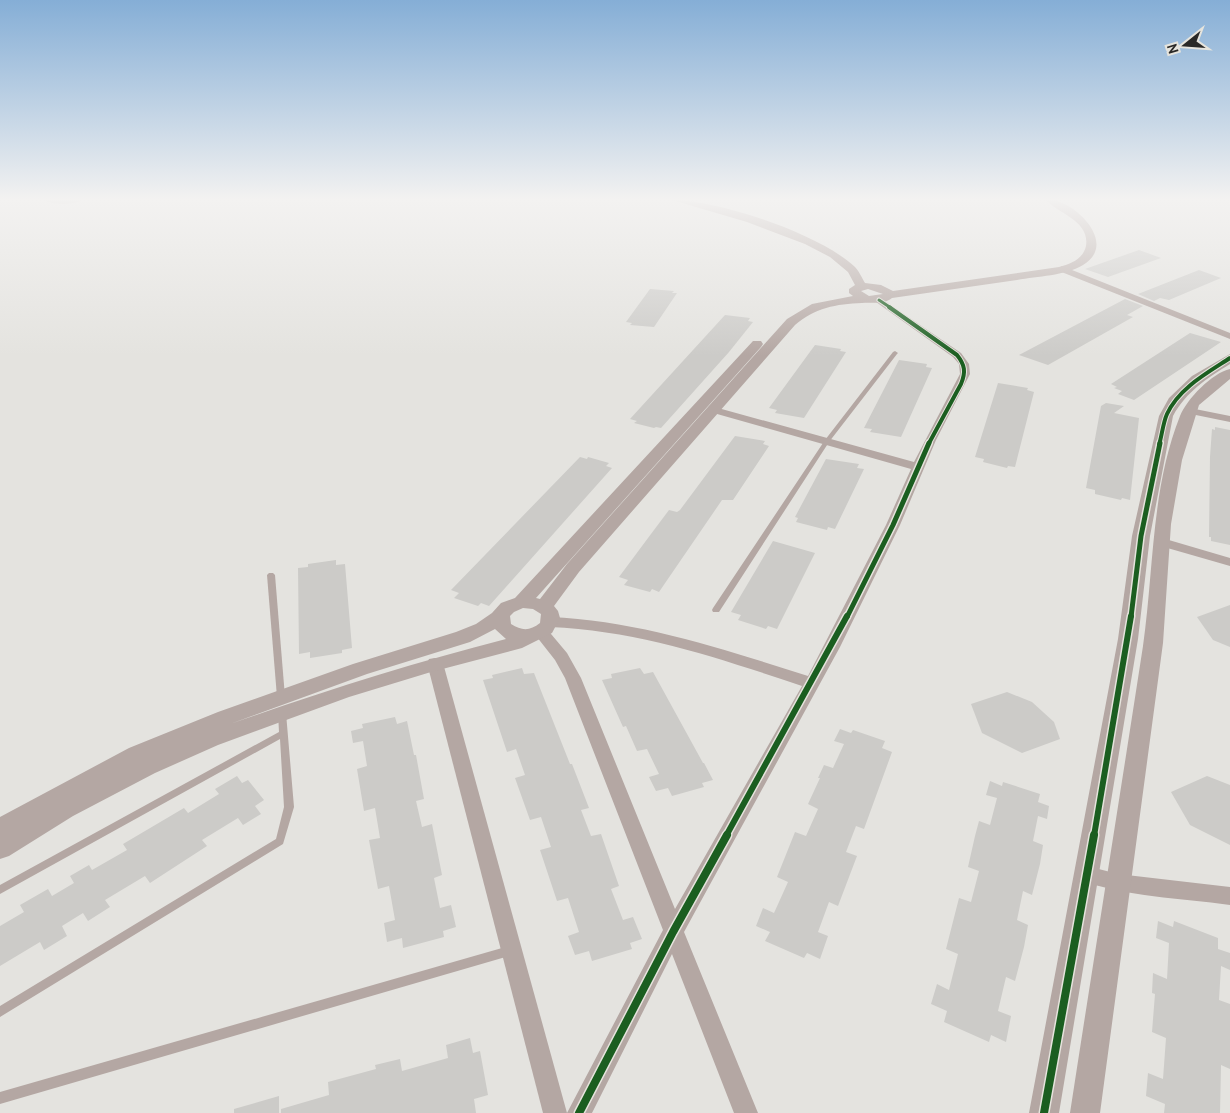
<svg xmlns="http://www.w3.org/2000/svg" width="1230" height="1113" viewBox="0 0 1230 1113" font-family="'PT Sans',sans-serif">
<rect width="100%" height="100%" fill="#e4e3df"/>
<g fill="#cccbc8">
<path d="M1139 250 1161 258 1108 277 1085 269Z"/>
<path d="M1199 270 1221 278 1169 300 1160 298 1154 301 1138 294Z"/>
<path d="M650 289 674 291 672 293H677L654 327 630 325 632 323 626 322Z"/>
<path d="M1125 299 1143 306 1127 315 1133 317 1048 365 1019 355Z"/>
<path d="M725 315 750 318 748 321 753 322 729 352 661 428 656 427 654 428 634 423 637 421 630 419Z"/>
<path d="M1190 333 1221 342 1134 400 1118 394 1122 391 1114 388 1117 387 1111 384Z"/>
<path d="M815 345 841 349 840 351 846 352 804 418 775 413 777 410 769 408Z"/>
<path d="M899 360 927 364 926 367 932 368 901 437 870 432 872 429 864 428Z"/>
<path d="M998 383 1028 388 1027 390 1034 392 1015 467 1008 466 1007 468 983 462 984 459 975 457Z"/>
<path d="M1106 403 1124 406 1114 413 1139 418 1130 500 1122 498 1121 500 1095 494V490L1086 488 1101 406Z"/>
<path d="M1215 427 1230 430V545L1211 541V537H1209L1210 457 1212 429 1215 430Z"/>
<path d="M735 436 765 441 763 444 769 446 733 500H722L659 592 652 589 650 592 624 585 628 580 619 577 648 538 669 510 677 512 680 510Z"/>
<path d="M580 457 587 459 588 457 609 463 606 466 612 468 489 606 481 603 478 606 454 598 459 593 451 590Z"/>
<path d="M826 459 859 464 857 468 864 469 835 529 828 527 827 530 796 522 798 518 795 517Z"/>
<path d="M773 541 815 553 777 629 768 626 766 629 738 620 741 615 731 612Z"/>
<path d="M336 560V565L345 564 352 648 342 650V653L310 658V652L299 654 298 568 308 567V564Z"/>
<path d="M1230 605V647L1213 640 1197 617Z"/>
<path d="M522 668 524 674 534 673 570 764H572L589 808 581 810 591 836 601 834 619 886 611 889 623 920 633 917 642 939 630 943 632 949 592 961 589 951 575 955 568 936 579 932 568 898 557 901 540 850 551 847 541 817 530 820 515 778 525 775 516 749 507 752 483 680 493 678 492 675Z"/>
<path d="M640 668 644 674 653 672 703 763H704L713 780 702 783 704 787 672 796 668 788 656 791 649 777 659 774 647 749 637 751 626 726 623 727 602 680 612 678 611 674Z"/>
<path d="M1007 692 1032 702 1054 722 1060 739 1022 753 982 733 971 704Z"/>
<path d="M395 717 397 724 407 721 414 755H416L424 799 416 801 422 827 432 824 442 875 434 878 440 908 451 905 456 927 443 931 444 937 403 948 402 938 387 942 384 923 395 920 389 886 378 889 369 840 380 838 375 808 364 811 357 769 367 766 363 741 353 743 351 731 363 728 362 724Z"/>
<path d="M840 729 851 733 853 730 885 741 882 748 892 752 864 829 856 826 846 852 857 856 838 906 829 902 818 932 828 936 820 959 807 953 804 958 765 941 770 932 756 926 763 908 774 913 788 882 777 877 795 832 806 836 818 809 808 804 820 778H818L824 765 833 768 844 744 834 741Z"/>
<path d="M237 776 242 783 248 780 264 800 255 806 261 814 243 825 238 818 202 840 207 846 150 883 145 876 105 900 110 907 88 921 83 913 62 926 67 936 44 950 40 942 0 966V926L24 912 20 905 48 889 52 896 74 883 70 876 89 865 92 870 127 850 123 844 184 808 188 813 219 794 215 789Z"/>
<path d="M1207 776 1230 785V845L1190 825 1171 792Z"/>
<path d="M990 781 1002 786 1003 782 1040 794 1038 802 1049 806 1047 819 1038 816 1033 841 1043 845 1040 864 1032 895 1023 891 1017 920 1028 925 1024 947 1015 981 1006 977 998 1011 1011 1016 1006 1042 991 1035 989 1042 944 1022 947 1011 931 1004 937 984 949 990 958 954 946 949 959 898 971 902 979 871 968 867 975 836 979 821 990 825 997 798 986 795Z"/>
<path d="M1158 921 1173 927 1174 921 1218 938V949L1230 953V970L1221 966 1219 1000 1230 1004V1069L1221 1065 1220 1113H1164L1165 1104 1146 1096 1148 1073 1163 1079 1166 1038 1152 1032 1155 994 1152 993 1153 973 1167 979 1169 943 1156 938Z"/>
<path d="M470 1038 473 1053 480 1051 488 1095 474 1099 476 1113H281V1109L329 1095 328 1082 376 1069 375 1065 400 1059 402 1071 448 1058 446 1045Z"/>
<path d="M279 1096V1113H234V1109Z"/>
</g>
<g fill="none" stroke-linecap="round" stroke-linejoin="round">
<g fill="#b4a7a3" fill-rule="evenodd">
<path d="M895 351 898 353 897 354 829 442 719 612H713L712 610 713 608 825 440 893 352Z"/>
<path d="M269 573H273L275 575 285 697 284 699H278L277 697 267 575Z"/>
<path d="M282 710 285 711 286 713 294 807 283 844 0 1017V1006L276 839 284 807 280 739 0 894V885L279 732 278 713 279 711Z"/>
<path d="M509 946 513 948 514 951 513 954 509 956 0 1104V1092Z"/>
</g>
<g fill="#b4a7a3" fill-rule="evenodd">
<path d="M1062 266 1230 333V339L1059 271 1058 269Z"/>
<path d="M879 297 961 353 969 364 970 374 936 440 900 525 840 647 684 932 758 1113H734L672 954 592 1113H567L663 930 565 678 555 660 533 632 536 628H546L567 653 581 678 675 909 802 686C718 658 640 631 550 627L545 625 543 622 545 619 550 617C640 621 723 649 808 676L886 525 911 469 710 412 708 410 710 408H718L914 462 960 374 959 364 953 357 876 302 874 300Z"/>
<path d="M1190 408 1230 416V422L1186 413 1184 411 1186 409Z"/>
<path d="M1162 538 1230 558V566L1157 545 1155 542Z"/>
<path d="M435 658 441 659 443 663 567 1113H543L427 663 429 659Z"/>
<path d="M1087 866 1118 874 1230 887V905C1180 898 1127 897 1080 880L1077 874 1080 868Z"/>
</g>
<g fill="#b4a7a3" fill-rule="evenodd">
<path d="M672 200C719 200 820 234 855 267 859 271 862 278 865 283L881 285 893 291 1059 267C1071 264 1083 259 1086 246 1090 221 1059 214 1046 200 1049 200 1054 200 1057 201 1081 208 1116 245 1083 265 1064 276 1038 276 1017 280 975 286 934 292 892 298 883 305 873 302 862 303 836 304 815 308 795 325L579 572 554 606 558 611 560 618 552 633 522 648 431 672 349 697 218 745 155 773 73 816 9 856 0 859V817L129 748 218 712 353 664 456 632 476 624 492 613 501 603 515 598 753 341H761L763 344 761 347 536 598 540 599 567 564 787 319 812 304 853 296 849 293V289L855 285 848 272 830 257 805 244 747 222ZM868 289 883 294 869 296 861 291ZM523 608 533 609 541 614 540 623C530 631 522 631 511 624L510 616 514 612ZM495 629 506 639C412 663 321 692 230 724L367 674 470 642Z"/>
<path d="M1230 354V364C1207 378 1186 392 1173 416L1150 536 1138 639 1059 1113H1029L1118 639 1132 536 1159 416 1169 398 1192 376Z"/>
<path d="M1230 369V379L1199 405 1182 460 1171 524 1163 643 1100 1113H1070C1094 957 1119 802 1143 646 1154 569 1151 489 1180 416 1187 399 1212 373 1230 369Z"/>
</g>
<path fill="#b2a5a1" fill-rule="evenodd" d="M44 200H82C75 205 51 205 44 200Z"/>
<g stroke="#e6e4dd" stroke-width="5">
<path id="cycleway-far4" d="M879 300 891 308"/>
</g>
<g stroke="#e6e4dd" stroke-width="6">
<g id="cycleway-far3">
<path d="M889 307 957 355C965 365 966 372 961 384L928 445"/>
<path d="M1159 445C1162 435 1163 423 1167 414 1179 388 1207 373 1230 358"/>
</g>
</g>
<g stroke="#e6e4dd" stroke-width="8">
<g id="cycleway-far2">
<path d="M847 617 893 525 929 443"/>
<path d="M1131 617 1141 536 1160 443"/>
</g>
</g>
<g stroke="#e6e4dd" stroke-width="9">
<g id="cycleway-far1">
<path d="M726 836 847 616"/>
<path d="M1094 836 1131 616"/>
</g>
</g>
<g stroke="#e6e4dd" stroke-width="11">
<g id="cycleway">
<path d="M579 1113 673 932 727 835"/>
<path d="M1044 1113 1094 835"/>
</g>
</g>
<use href="#cycleway-far4" stroke="#1b5e20" stroke-width="3"/>
<use href="#cycleway-far3" stroke="#1b5e20" stroke-width="4"/>
<use href="#cycleway-far2" stroke="#1b5e20" stroke-width="5"/>
<use href="#cycleway-far1" stroke="#1b5e20" stroke-width="6"/>
<use href="#cycleway" stroke="#1b5e20" stroke-width="8"/>
</g>
<linearGradient id="sky" x2="0" y2="1"><stop stop-color="#85aed6"/><stop offset="0.56" stop-color="#f3f2f1"/><stop offset="1" stop-color="#f3f2f1" stop-opacity="0"/></linearGradient>
<rect width="1230" height="356" fill="url(#sky)"/>
<g transform="translate(1185 45) rotate(253)" stroke="#e6e4dd" stroke-width="4" paint-order="stroke">
<path d="M0-4L9 19L0 12L-9 19Z" fill="#2a2927"/>
<text y="-8" font-size="14" font-weight="bold" text-anchor="middle" fill="#2a2927">N</text>
</g>
</svg>
